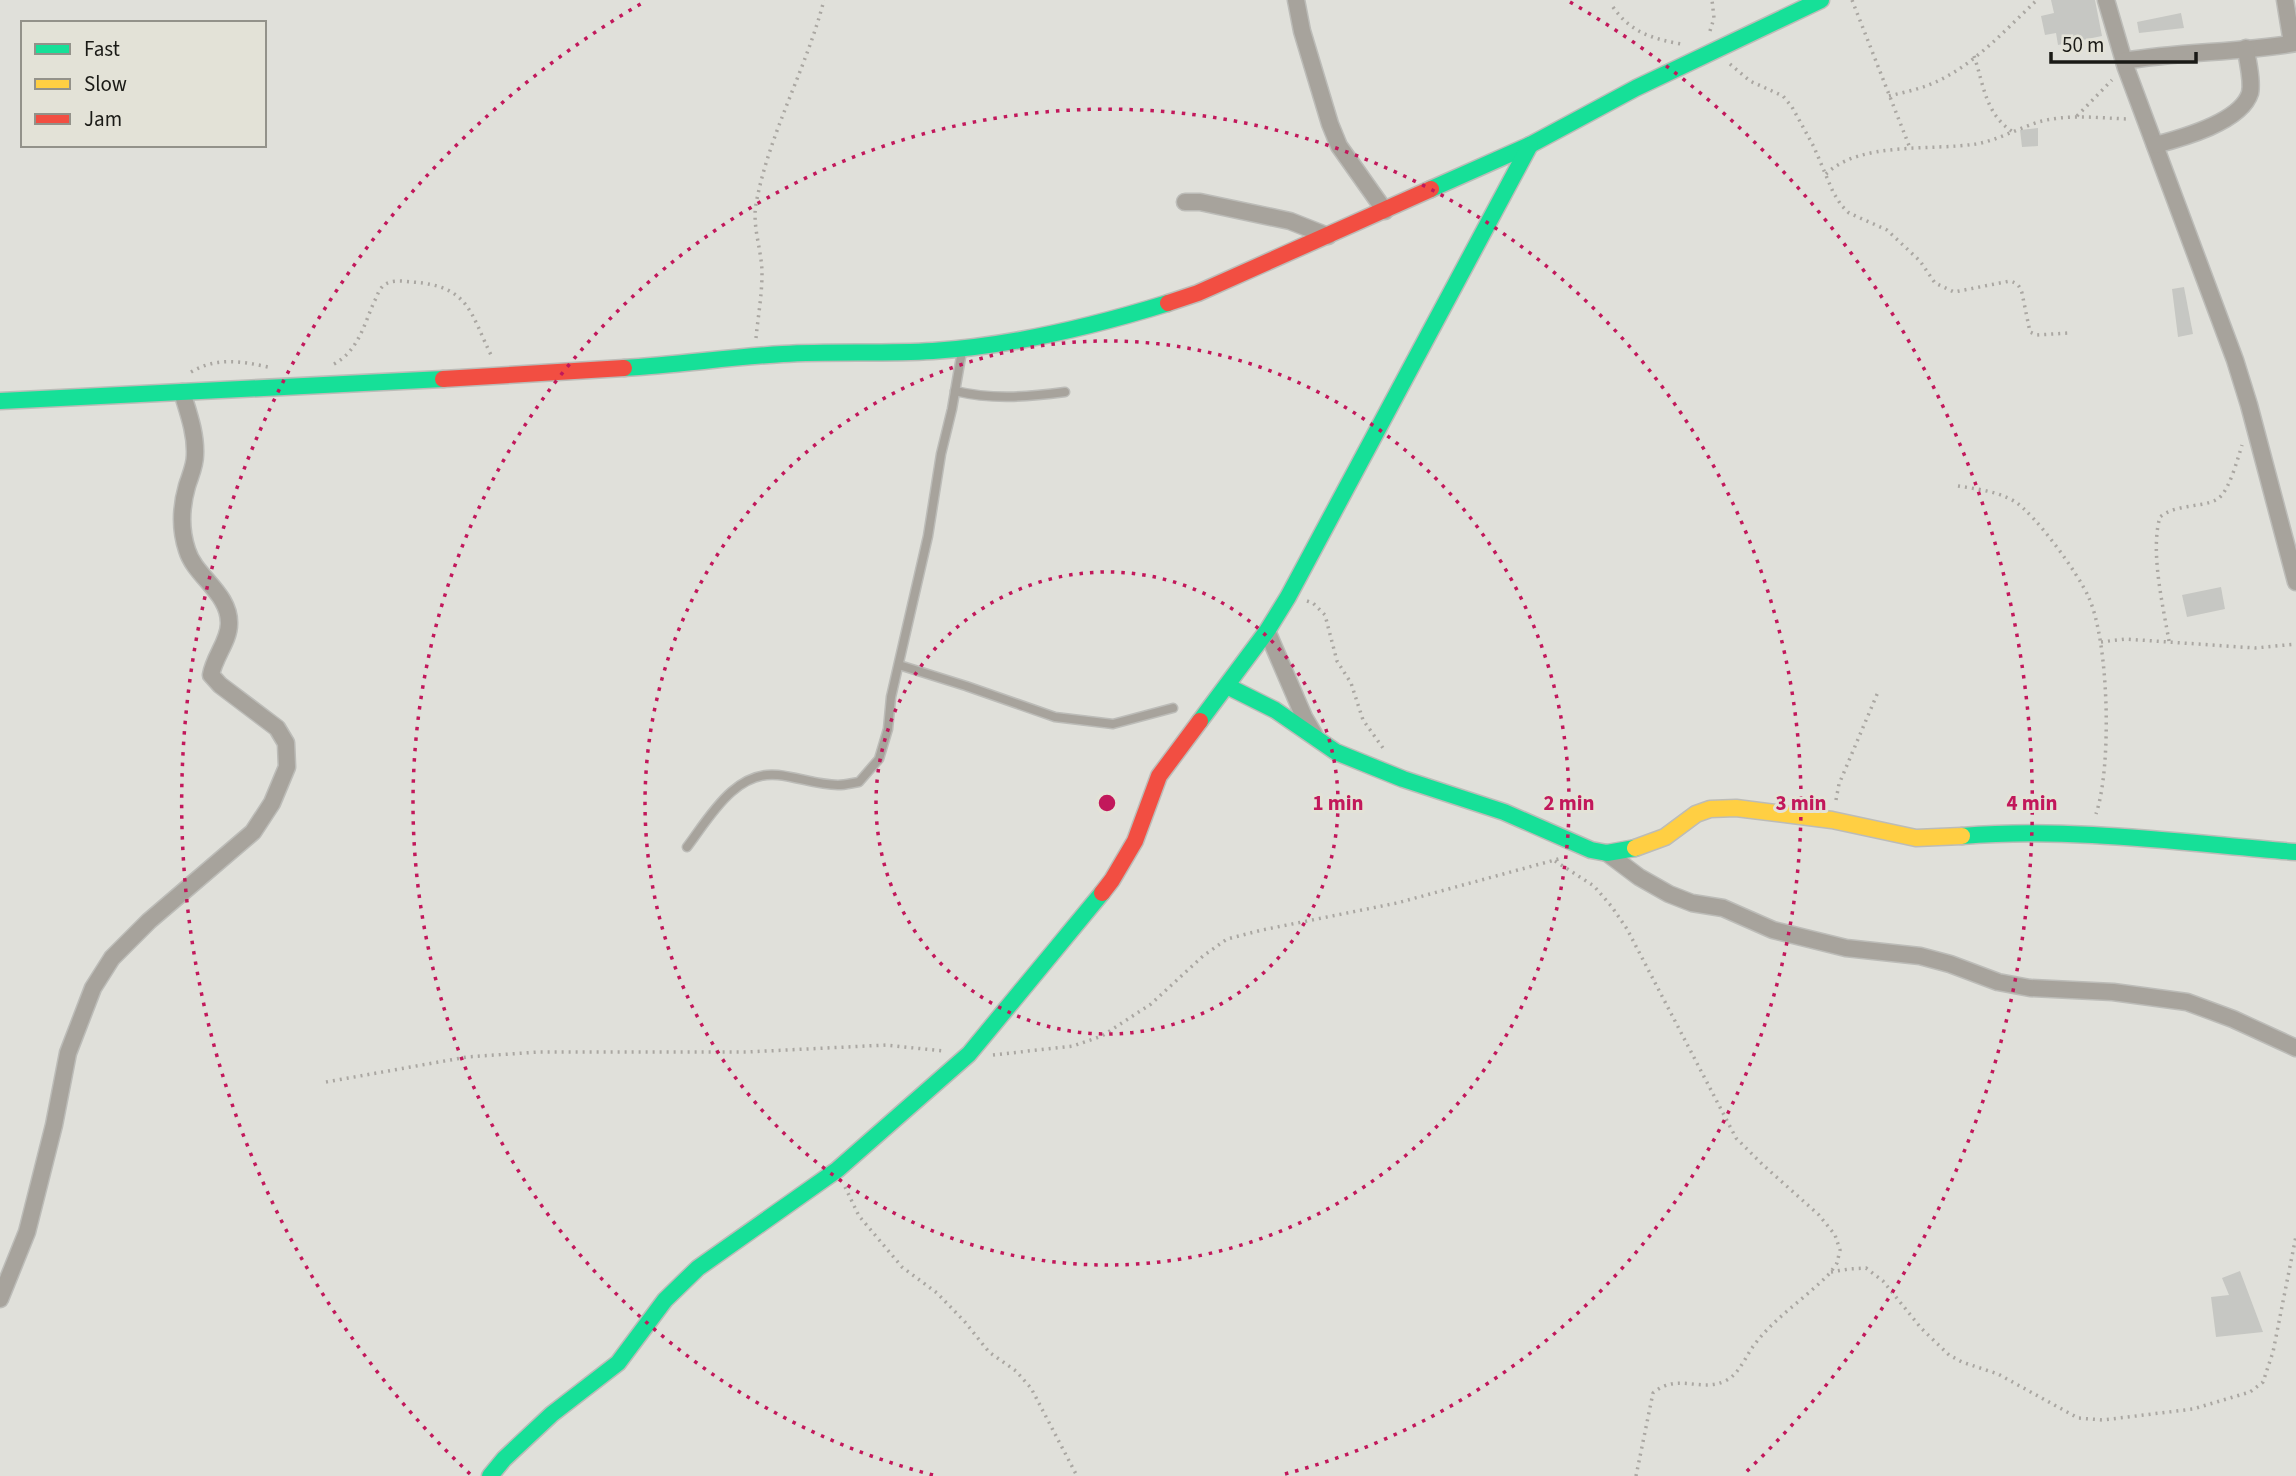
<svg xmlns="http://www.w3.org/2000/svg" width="2296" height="1476" viewBox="0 0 2296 1476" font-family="'Source Sans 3',sans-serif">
<rect width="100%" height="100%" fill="#e0e0da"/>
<g fill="#c6c7c3">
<path d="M2051 0H2095L2102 36 2058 45 2056 33 2045 35 2041 16 2054 13Z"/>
<path d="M2181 13 2184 28 2139 33 2137 22Z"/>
<path d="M2038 128V146L2022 147 2020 130Z"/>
<path d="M2184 287 2193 334 2178 337 2172 289Z"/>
<path d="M2221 587 2225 609 2187 617 2182 595Z"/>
<path d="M2240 1271 2263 1332 2216 1337 2211 1297 2229 1295 2222 1278Z"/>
</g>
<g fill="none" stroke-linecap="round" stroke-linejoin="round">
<g stroke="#bcbcb8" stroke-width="11">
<g id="lane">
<path d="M955 391C993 400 1027 397 1065 392"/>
<path d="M899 665 966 686 1055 717 1113 724 1173 708"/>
<path d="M687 847C709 818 735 770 778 775 798 777 817 785 838 785 845 785 852 783 859 782L879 759 888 729 891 697 928 536 941 454 952 409 962 351"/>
</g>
</g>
<g stroke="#bcbcb8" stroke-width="19">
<g id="street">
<path d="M1296 0 1302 31 1330 124 1339 146 1385 211"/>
<path d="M2106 0 2126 68 2235 360 2249 405 2296 582"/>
<path d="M2285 0 2292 43"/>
<path d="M2124 61C2181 51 2239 53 2296 43"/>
<path d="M2155 145C2182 138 2241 122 2250 93 2253 80 2247 61 2246 48"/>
<path d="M1185 202H1200L1290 221 1328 236"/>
<path d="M1267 631 1304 717 1314 734"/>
<path d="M1607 853 1639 877 1669 894 1692 903 1723 908 1773 930 1846 948 1920 956 1950 964 1998 982 2030 988 2113 992 2187 1002 2233 1019 2296 1048"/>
<path d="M0 1299 27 1232 54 1125 68 1053 93 988 112 958 149 921 253 832 272 803 287 767 286 743 277 728 220 685 211 675C214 657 229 641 229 624 230 593 195 577 187 550 180 529 181 507 187 486 190 476 195 466 195 455 196 433 188 412 182 392"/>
</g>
</g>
<g stroke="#bcbcb8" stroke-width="19">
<g id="fast">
<path d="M1431 189 1530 145 1636 88 1821 0"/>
<path d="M624 368C677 365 730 357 783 354 833 351 883 354 933 351 1010 346 1094 326 1168 303"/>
<path d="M0 401 443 379"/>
<path d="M1227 686 1275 710 1336 752 1403 779 1504 812 1591 850 1607 853 1635 848"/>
<path d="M1200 721 1267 631 1288 597 1530 145"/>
<path d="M1962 836C2073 827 2185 843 2296 852"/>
<path d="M490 1476 504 1459 552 1414 618 1363 665 1300 698 1268 837 1170 969 1054 1102 893"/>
</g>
</g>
<g stroke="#bcbcb8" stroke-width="19">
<path id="slow" d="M1635 848 1665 837 1696 814 1710 809 1736 808 1832 820 1916 838 1962 836"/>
</g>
<g stroke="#bcbcb8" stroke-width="19">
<g id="jam">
<path d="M1168 303 1198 293 1431 189"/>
<path d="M443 379 624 368"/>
<path d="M1102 893 1112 880 1135 841 1159 776 1200 721"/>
</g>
</g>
<g stroke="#aaa7a2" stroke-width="3.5" stroke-dasharray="2 5" stroke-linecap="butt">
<path d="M1852 0 1910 148"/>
<path d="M1613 7C1630 32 1653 39 1681 44"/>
<path d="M1710 31 1714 18 1712 0"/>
<path d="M1974 56C1984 85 1985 114 2013 132"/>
<path d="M1730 64 1750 81 1783 96 1792 107 1814 147 1833 192 1841 205 1849 213 1887 230 1920 261 1935 283 1954 292 2010 281C2017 283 2020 286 2022 293L2030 332 2037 335 2069 333"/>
<path d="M1889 96C1901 93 1915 90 1926 86 1970 70 2004 31 2037 0"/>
<path d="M2077 116 2112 80"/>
<path d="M1826 174C1860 141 1931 151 1976 144 1999 140 2020 127 2042 121 2071 114 2098 118 2128 119"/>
<path d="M756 338C758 317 762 295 762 273 762 251 752 227 756 204 769 133 806 70 824 0"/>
<path d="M334 364C358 351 364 325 374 302 377 297 378 291 382 287 389 279 402 281 412 282 470 286 470 313 492 357"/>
<path d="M191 372C216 357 241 361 268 367"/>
<path d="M1958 486C1977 489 1996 491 2014 501 2036 515 2078 573 2089 598 2109 643 2112 767 2096 814"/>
<path d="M1307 601 1313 603 1325 615 1337 661 1351 683 1363 720 1383 748"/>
<path d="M2169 641C2163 606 2150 551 2160 517 2178 502 2209 509 2221 496 2230 487 2238 458 2242 445"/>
<path d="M2101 642 2125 639 2255 648 2296 644"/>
<path d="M1836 800 1839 784 1878 692"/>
<path d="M1555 861 1594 886 1612 907 1627 929 1736 1138 1762 1164 1819 1215 1835 1235 1840 1250 1837 1263 1830 1273C1805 1299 1772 1319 1752 1348 1744 1360 1738 1375 1725 1381 1700 1393 1678 1372 1653 1393L1636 1476"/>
<path d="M993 1055 1073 1046 1102 1036 1151 1004 1203 956 1227 939 1262 930 1397 903 1562 858"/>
<path d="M326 1082 467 1057 538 1052H747L886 1045 943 1051"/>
<path d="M845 1187 859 1216 902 1267 937 1293 965 1322 989 1352 1016 1371 1031 1388 1077 1476"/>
<path d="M1831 1272 1849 1269 1866 1268 1883 1281 1921 1328 1949 1355 1962 1362 1998 1374 2078 1418 2103 1420 2193 1409 2250 1392 2263 1382 2273 1352 2296 1236"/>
</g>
<use href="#lane" stroke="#a7a39c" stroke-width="8"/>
<use href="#street" stroke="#a7a39c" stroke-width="16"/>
<use href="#fast" stroke="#16e098" stroke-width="16"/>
<use href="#slow" stroke="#ffcf43" stroke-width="16"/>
<use href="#jam" stroke="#f24e42" stroke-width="16"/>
</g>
<g fill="none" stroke="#c2185b" stroke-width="3.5" stroke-dasharray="3.5 7">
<circle cx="1107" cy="803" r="231"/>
<circle cx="1107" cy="803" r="462"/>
<path d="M933 1475A694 694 0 1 1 1281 1475"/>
<path d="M470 1474A925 925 0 0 1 644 2M1570 2A925 925 0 0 1 1744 1474"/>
</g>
<circle cx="1107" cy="803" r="10" fill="#c2185b" stroke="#e3e2d7" stroke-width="3.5"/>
<g font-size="21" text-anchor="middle" font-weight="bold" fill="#c2185b" stroke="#e3e2d7" stroke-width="6" stroke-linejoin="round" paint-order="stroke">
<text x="1338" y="810">1 min</text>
<text x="1569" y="810">2 min</text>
<text x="1801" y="810">3 min</text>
<text x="2032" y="810">4 min</text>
</g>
<rect x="21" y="21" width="245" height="126" fill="#e3e2d7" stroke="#93928a" stroke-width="2"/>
<rect x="35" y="44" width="35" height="10" fill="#16e098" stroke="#93928a" stroke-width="2"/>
<text x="84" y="56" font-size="21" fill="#1a1a16">Fast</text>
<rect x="35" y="79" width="35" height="10" fill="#ffcf43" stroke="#93928a" stroke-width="2"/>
<text x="84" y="91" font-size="21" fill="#1a1a16">Slow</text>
<rect x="35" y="114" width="35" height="10" fill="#f24e42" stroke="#93928a" stroke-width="2"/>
<text x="84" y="126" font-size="21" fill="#1a1a16">Jam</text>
<path d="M2051 52v10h145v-10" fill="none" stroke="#1a1a16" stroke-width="3.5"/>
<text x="2062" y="52" font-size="21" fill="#1a1a16" stroke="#e3e2d7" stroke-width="5" paint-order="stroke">50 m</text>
</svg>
